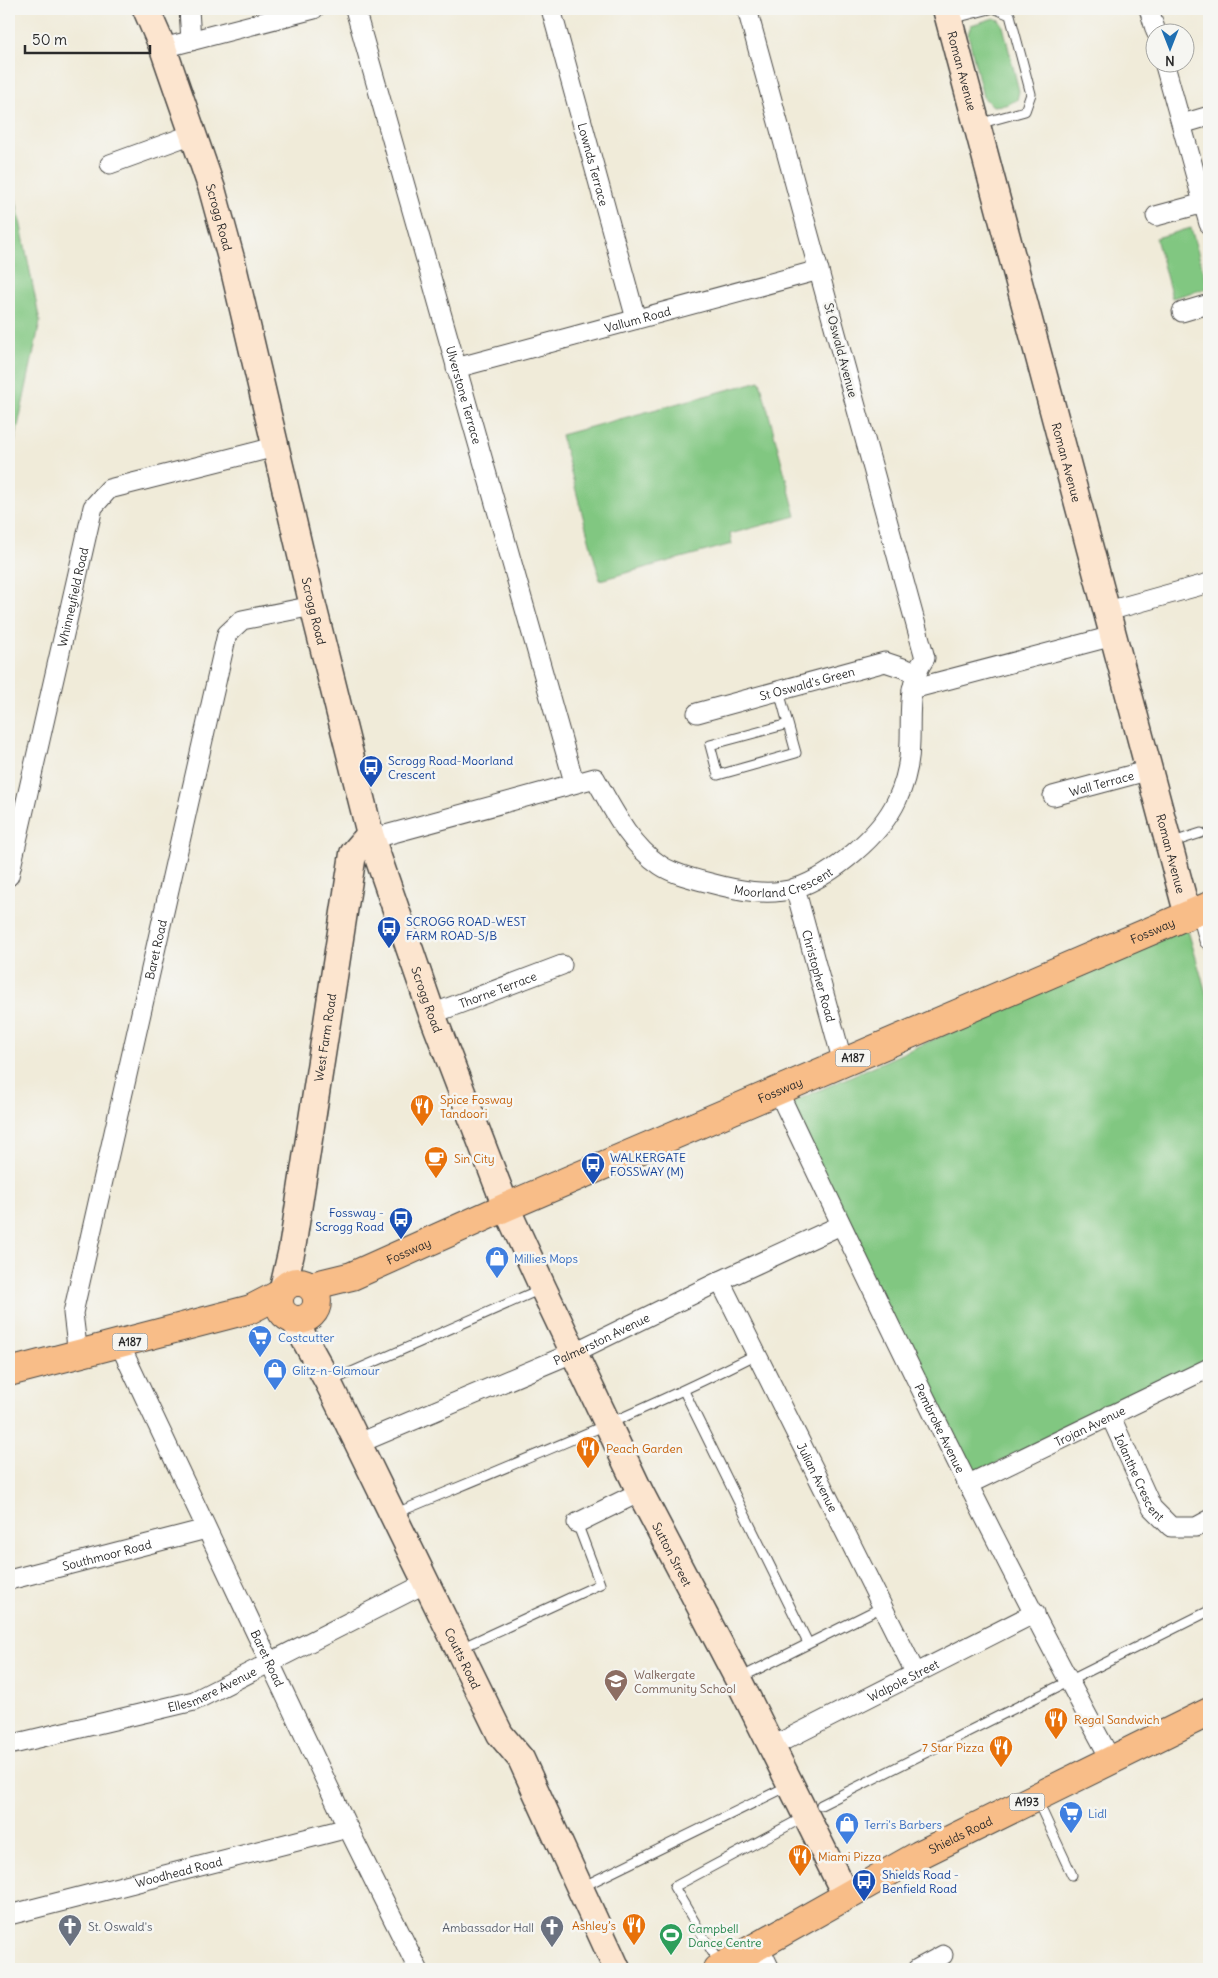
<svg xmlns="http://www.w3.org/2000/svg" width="1218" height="1978" viewBox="0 0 1218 1978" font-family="Delius,sans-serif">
<rect width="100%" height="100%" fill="#f6f6f2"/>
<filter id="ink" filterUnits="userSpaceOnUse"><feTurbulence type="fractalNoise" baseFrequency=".02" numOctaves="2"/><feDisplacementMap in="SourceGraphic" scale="10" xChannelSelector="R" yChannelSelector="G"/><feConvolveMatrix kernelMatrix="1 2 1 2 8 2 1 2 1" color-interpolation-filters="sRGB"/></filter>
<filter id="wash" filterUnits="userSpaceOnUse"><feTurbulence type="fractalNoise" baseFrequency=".0096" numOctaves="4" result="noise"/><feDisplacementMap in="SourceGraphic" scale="20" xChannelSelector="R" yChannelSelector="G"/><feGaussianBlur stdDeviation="1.12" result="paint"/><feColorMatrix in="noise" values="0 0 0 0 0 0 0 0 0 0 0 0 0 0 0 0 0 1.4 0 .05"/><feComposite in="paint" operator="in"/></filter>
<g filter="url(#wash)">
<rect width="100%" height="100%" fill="#f0ebd9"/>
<g fill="#81c781" stroke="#567956">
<path d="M994 18 999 20 1003 26 1019 91 1017 100 1005 105 993 106 983 97 968 34 971 25Z"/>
<path d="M9 181 13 185 40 322 9 469Z"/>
<path d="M1191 228 1208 288 1172 298 1156 238Z"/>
<path d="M760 381 796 516 730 534 732 544 600 580 561 435Z"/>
<path d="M1187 927 1209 1003V1361L971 1476 786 1105Z"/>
</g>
</g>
<g filter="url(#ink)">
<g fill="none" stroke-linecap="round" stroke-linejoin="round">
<g stroke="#494845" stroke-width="11">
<g id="lane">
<path d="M951 19 990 9"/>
<path d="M978 124 1025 111 1031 94 1010 15 996 9"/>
<path d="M779 691 796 753 718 775 710 745 788 724"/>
<path d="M1170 843 1201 833"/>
<path d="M331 1381 541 1289"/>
<path d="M684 1391 808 1643"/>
<path d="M394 1514C516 1463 639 1414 757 1354"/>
<path d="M461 1648 600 1584 577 1523"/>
<path d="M740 1678 882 1607"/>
<path d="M1037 1800 1072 1875"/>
<path d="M821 1805 1209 1611"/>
<path d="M582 1887 788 1786"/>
<path d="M720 1965 674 1887 804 1817"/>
</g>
</g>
<g stroke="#494845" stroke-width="21">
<g id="street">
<path d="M189 9 191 41"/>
<path id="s1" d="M355 9 574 782"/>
<path id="s2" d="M551 9 636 319"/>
<path d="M1149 9 1156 32"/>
<path d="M163 48 314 9"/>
<path d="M1164 62 1209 224"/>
<path d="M1182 124 1209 116"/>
<path d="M110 164 193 134"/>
<path d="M1156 216 1204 203"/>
<path d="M1182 312 1209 304"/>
<path id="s3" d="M456 368 819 270"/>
<path d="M1108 611 1209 583"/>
<path d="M912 689 1113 636"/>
<path id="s4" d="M697 713 885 662 915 672"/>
<path id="s5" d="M1053 796 1150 770"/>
<path id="s6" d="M371 839 595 778C612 808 630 845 660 865 673 874 694 879 710 883 736 890 769 897 796 888 832 876 881 835 897 800 905 783 910 761 910 741 911 711 907 684 925 658L747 9"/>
<path id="s7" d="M9 876 93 507 109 489 275 447"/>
<path id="s8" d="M795 888 843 1063"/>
<path d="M1201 910 1209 940"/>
<path id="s9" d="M432 1014 562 965"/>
<path id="s10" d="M778 1091C884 1316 993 1541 1111 1760"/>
<path id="s11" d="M720 1281 916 1674"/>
<path id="s12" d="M120 1345 348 1828 418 1969"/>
<path id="s13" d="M78 1355 73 1313 227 634 242 620 313 606"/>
<path id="s14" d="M1110 1415 1152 1508 1171 1527H1196L1209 1520"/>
<path id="s15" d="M357 1444 575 1352 720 1281 841 1225"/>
<path id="s16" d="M969 1484 1209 1368"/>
<path d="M577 1523 640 1492"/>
<path id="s17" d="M9 1580 206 1529"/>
<path id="s18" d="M9 1745 194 1701 428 1582"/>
<path id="s19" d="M771 1747 1035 1613"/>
<path id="s20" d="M9 1915 348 1828"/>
<path d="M759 1946 770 1969"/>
<path d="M917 1969 943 1955"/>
</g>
</g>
<g stroke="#494845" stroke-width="29">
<g id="secondary">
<path id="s21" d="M146 9 163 48 212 189 232 262 313 606 370 834 432 1014 506 1207 543 1288 640 1492 738 1679 846 1896"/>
<path id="s22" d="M946 9 1188 916"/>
<path id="s23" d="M283 1288 292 1249 353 854 370 834"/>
<path id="s24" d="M294 1320 328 1382 500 1734 521 1759 617 1969"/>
</g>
</g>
<g stroke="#494845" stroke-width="30">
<g id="primary">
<circle cx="298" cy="1301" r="19"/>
<path id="s25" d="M311 1286 352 1276 506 1207 1209 906"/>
<path d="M9 1372 251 1309 280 1294"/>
<path id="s26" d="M717 1969 919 1855 1209 1712"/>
</g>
</g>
<use href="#lane" stroke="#fff" stroke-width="9"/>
<use href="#street" stroke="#fff" stroke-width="19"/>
<use href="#secondary" stroke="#fce5cf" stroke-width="26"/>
<use href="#primary" stroke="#f8bd88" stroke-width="28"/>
</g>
</g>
<defs>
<g id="bus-pin" transform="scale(1.25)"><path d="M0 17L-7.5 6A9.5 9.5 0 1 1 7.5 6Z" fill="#1a4fb4" stroke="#f6f6f2"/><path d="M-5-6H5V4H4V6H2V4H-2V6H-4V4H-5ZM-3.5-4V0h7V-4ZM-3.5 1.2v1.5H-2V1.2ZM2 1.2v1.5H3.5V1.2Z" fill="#fff"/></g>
<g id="restaurant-pin" transform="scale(1.25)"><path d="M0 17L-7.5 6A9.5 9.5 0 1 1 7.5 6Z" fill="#e8710a" stroke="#f6f6f2"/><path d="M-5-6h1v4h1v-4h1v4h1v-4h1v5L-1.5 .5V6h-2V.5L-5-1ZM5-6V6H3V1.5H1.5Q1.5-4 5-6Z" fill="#fff"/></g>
<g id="cafe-pin" transform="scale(1.25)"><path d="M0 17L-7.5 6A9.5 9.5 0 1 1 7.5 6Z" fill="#e8710a" stroke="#f6f6f2"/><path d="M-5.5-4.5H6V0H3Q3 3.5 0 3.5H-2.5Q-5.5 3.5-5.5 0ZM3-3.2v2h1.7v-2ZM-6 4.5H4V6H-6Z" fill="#fff"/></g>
<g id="shop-pin" transform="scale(1.25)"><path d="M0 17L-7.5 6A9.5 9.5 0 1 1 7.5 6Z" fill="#3f7fe0" stroke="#f6f6f2"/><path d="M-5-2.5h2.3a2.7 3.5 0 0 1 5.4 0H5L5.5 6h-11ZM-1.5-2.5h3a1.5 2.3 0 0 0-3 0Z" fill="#fff"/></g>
<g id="supermarket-pin" transform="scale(1.25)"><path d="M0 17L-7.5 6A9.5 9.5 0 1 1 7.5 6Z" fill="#3f7fe0" stroke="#f6f6f2"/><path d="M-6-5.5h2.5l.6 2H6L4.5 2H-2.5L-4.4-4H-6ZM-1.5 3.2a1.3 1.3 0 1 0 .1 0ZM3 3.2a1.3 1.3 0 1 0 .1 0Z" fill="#fff"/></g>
<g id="school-pin" transform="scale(1.25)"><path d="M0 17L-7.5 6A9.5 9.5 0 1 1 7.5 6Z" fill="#8d6e63" stroke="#f6f6f2"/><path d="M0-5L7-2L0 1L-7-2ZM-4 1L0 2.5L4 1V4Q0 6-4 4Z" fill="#fff"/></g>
<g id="church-pin" transform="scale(1.25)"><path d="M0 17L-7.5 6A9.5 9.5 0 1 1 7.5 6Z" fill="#6b7280" stroke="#f6f6f2"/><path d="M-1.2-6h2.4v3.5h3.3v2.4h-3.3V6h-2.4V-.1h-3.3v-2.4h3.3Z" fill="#fff"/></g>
<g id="stadium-pin" transform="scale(1.25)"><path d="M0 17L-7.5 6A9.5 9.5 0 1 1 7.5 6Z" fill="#2e9e5b" stroke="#f6f6f2"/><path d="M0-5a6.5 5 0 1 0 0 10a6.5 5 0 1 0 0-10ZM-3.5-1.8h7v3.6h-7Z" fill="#fff"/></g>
</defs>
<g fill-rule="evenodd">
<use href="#bus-pin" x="371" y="767"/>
<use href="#bus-pin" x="389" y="928"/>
<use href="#restaurant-pin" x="422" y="1106"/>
<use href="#cafe-pin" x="436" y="1158"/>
<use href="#bus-pin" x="593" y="1164"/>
<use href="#bus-pin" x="401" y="1219"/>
<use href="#shop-pin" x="497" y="1258"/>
<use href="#supermarket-pin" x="260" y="1337"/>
<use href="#shop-pin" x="275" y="1370"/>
<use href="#restaurant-pin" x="588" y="1448"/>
<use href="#school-pin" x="616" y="1681"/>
<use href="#restaurant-pin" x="1056" y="1719"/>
<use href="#restaurant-pin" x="1001" y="1747"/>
<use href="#supermarket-pin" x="1071" y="1813"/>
<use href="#shop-pin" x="847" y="1824"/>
<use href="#restaurant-pin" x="800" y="1856"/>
<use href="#bus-pin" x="864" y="1881"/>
<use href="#restaurant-pin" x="634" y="1925"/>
<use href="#church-pin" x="70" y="1926"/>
<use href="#church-pin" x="552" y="1927"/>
<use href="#stadium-pin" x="671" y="1935"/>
</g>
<g text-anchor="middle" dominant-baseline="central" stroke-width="5" stroke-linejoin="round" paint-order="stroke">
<g fill="#f6f6f2" stroke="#686867" stroke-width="1">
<rect x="835.5" y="1049.5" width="35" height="17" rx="4"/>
<rect x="112.5" y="1333.5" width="35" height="17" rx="4"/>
<rect x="1009.5" y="1793.5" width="35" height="17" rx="4"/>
</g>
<g font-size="11" font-weight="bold" fill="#2b2b2b">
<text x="853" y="1058">A187</text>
<text x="130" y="1342">A187</text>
<text x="1027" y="1802">A193</text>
</g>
<g font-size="12" fill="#2b2b2b" stroke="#f6f6f2">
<text stroke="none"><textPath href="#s22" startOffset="64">Roman Avenue</textPath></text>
<text stroke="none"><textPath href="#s2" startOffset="161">Lownds Terrace</textPath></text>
<text stroke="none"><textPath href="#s21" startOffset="221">Scrogg Road</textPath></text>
<text stroke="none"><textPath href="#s3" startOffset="188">Vallum Road</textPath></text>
<text transform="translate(841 350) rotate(75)">St Oswald Avenue</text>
<text stroke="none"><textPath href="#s1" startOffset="401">Ulverstone Terrace</textPath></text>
<text stroke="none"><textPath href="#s22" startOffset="469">Roman Avenue</textPath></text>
<text stroke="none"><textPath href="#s7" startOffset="286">Whinneyfield Road</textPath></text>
<text stroke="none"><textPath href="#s21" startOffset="626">Scrogg Road</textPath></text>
<text stroke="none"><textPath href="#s4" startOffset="114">St Oswald's Green</textPath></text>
<text stroke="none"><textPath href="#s5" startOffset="50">Wall Terrace</textPath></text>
<text stroke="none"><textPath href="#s22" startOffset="874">Roman Avenue</textPath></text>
<text stroke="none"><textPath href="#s6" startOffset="471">Moorland Crescent</textPath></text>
<text stroke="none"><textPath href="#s25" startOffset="914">Fossway</textPath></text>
<text stroke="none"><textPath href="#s13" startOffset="415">Baret Road</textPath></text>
<text stroke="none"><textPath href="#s8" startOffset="91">Christopher Road</textPath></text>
<text stroke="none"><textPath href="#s9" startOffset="70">Thorne Terrace</textPath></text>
<text stroke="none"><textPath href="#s21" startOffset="1031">Scrogg Road</textPath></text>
<text stroke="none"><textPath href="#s23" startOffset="254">West Farm Road</textPath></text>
<text stroke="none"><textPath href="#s25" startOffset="509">Fossway</textPath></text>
<text stroke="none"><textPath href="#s25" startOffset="104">Fossway</textPath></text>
<text stroke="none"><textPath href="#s15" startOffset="266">Palmerston Avenue</textPath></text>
<text stroke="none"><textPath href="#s16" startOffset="134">Trojan Avenue</textPath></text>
<text stroke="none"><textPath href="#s10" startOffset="374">Pembroke Avenue</textPath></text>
<text stroke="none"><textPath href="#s14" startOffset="69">Iolanthe Crescent</textPath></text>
<text stroke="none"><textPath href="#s11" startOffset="219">Julian Avenue</textPath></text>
<text stroke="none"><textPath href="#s21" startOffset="1638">Sutton Street</textPath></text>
<text stroke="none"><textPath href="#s17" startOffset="101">Southmoor Road</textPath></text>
<text stroke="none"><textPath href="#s12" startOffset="346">Baret Road</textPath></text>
<text stroke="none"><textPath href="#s24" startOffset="378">Coutts Road</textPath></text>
<text stroke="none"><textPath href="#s19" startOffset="148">Walpole Street</textPath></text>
<text stroke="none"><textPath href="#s18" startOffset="211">Ellesmere Avenue</textPath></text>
<text stroke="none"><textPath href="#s26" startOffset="278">Shields Road</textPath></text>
<text stroke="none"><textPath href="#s20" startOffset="175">Woodhead Road</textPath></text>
</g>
<g font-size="12" fill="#164399" stroke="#f6f6f2" text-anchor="start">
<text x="388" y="760">Scrogg Road-Moorland<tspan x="388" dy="14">Crescent</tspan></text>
<text x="406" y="921">SCROGG ROAD-WEST<tspan x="406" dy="14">FARM ROAD-S/B</tspan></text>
<text x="610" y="1157">WALKERGATE<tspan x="610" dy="14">FOSSWAY (M)</tspan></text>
<text x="384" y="1212" text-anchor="end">Fossway -<tspan x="384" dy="14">Scrogg Road</tspan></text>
<text x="882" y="1874">Shields Road -<tspan x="882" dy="14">Benfield Road</tspan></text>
</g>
<g font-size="12" fill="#c56008" stroke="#f6f6f2" text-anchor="start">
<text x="440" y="1099">Spice Fosway<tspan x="440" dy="14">Tandoori</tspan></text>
<text x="454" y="1158">Sin City</text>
<text x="606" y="1448">Peach Garden</text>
<text x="1074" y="1719">Regal Sandwich</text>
<text x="984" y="1747" text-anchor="end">7 Star Pizza</text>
<text x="818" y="1856">Miami Pizza</text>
<text x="616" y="1925" text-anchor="end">Ashley’s</text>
</g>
<g font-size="12" fill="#366cbe" stroke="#f6f6f2" text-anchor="start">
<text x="514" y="1258">Millies Mops</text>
<text x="278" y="1337">Costcutter</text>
<text x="292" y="1370">Glitz-n-Glamour</text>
<text x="1088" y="1813">Lidl</text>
<text x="864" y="1824">Terri's Barbers</text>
</g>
<g font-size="12" fill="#785e54" stroke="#f6f6f2" text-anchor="start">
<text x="634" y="1674">Walkergate<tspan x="634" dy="14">Community School</tspan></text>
</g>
<g font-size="12" fill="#5b616d" stroke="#f6f6f2" text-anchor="start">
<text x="88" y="1926">St. Oswald's</text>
<text x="534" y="1927" text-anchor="end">Ambassador Hall</text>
</g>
<g font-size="12" fill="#27864d" stroke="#f6f6f2" text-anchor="start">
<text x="688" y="1928">Campbell<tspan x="688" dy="14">Dance Centre</tspan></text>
</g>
</g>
<rect width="1218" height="1978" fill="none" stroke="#f6f6f2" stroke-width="30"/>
<g transform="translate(1170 48) rotate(180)"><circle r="24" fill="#f6f6f2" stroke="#a5a5a2"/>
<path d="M0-4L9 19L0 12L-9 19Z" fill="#1f6fb2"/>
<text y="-8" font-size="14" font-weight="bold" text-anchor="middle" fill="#2b2b2b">N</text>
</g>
<path d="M25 45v8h125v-8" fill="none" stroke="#2b2b2b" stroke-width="2.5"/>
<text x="32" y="45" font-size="15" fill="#2b2b2b" stroke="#f6f6f2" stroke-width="4" paint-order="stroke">50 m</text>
</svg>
